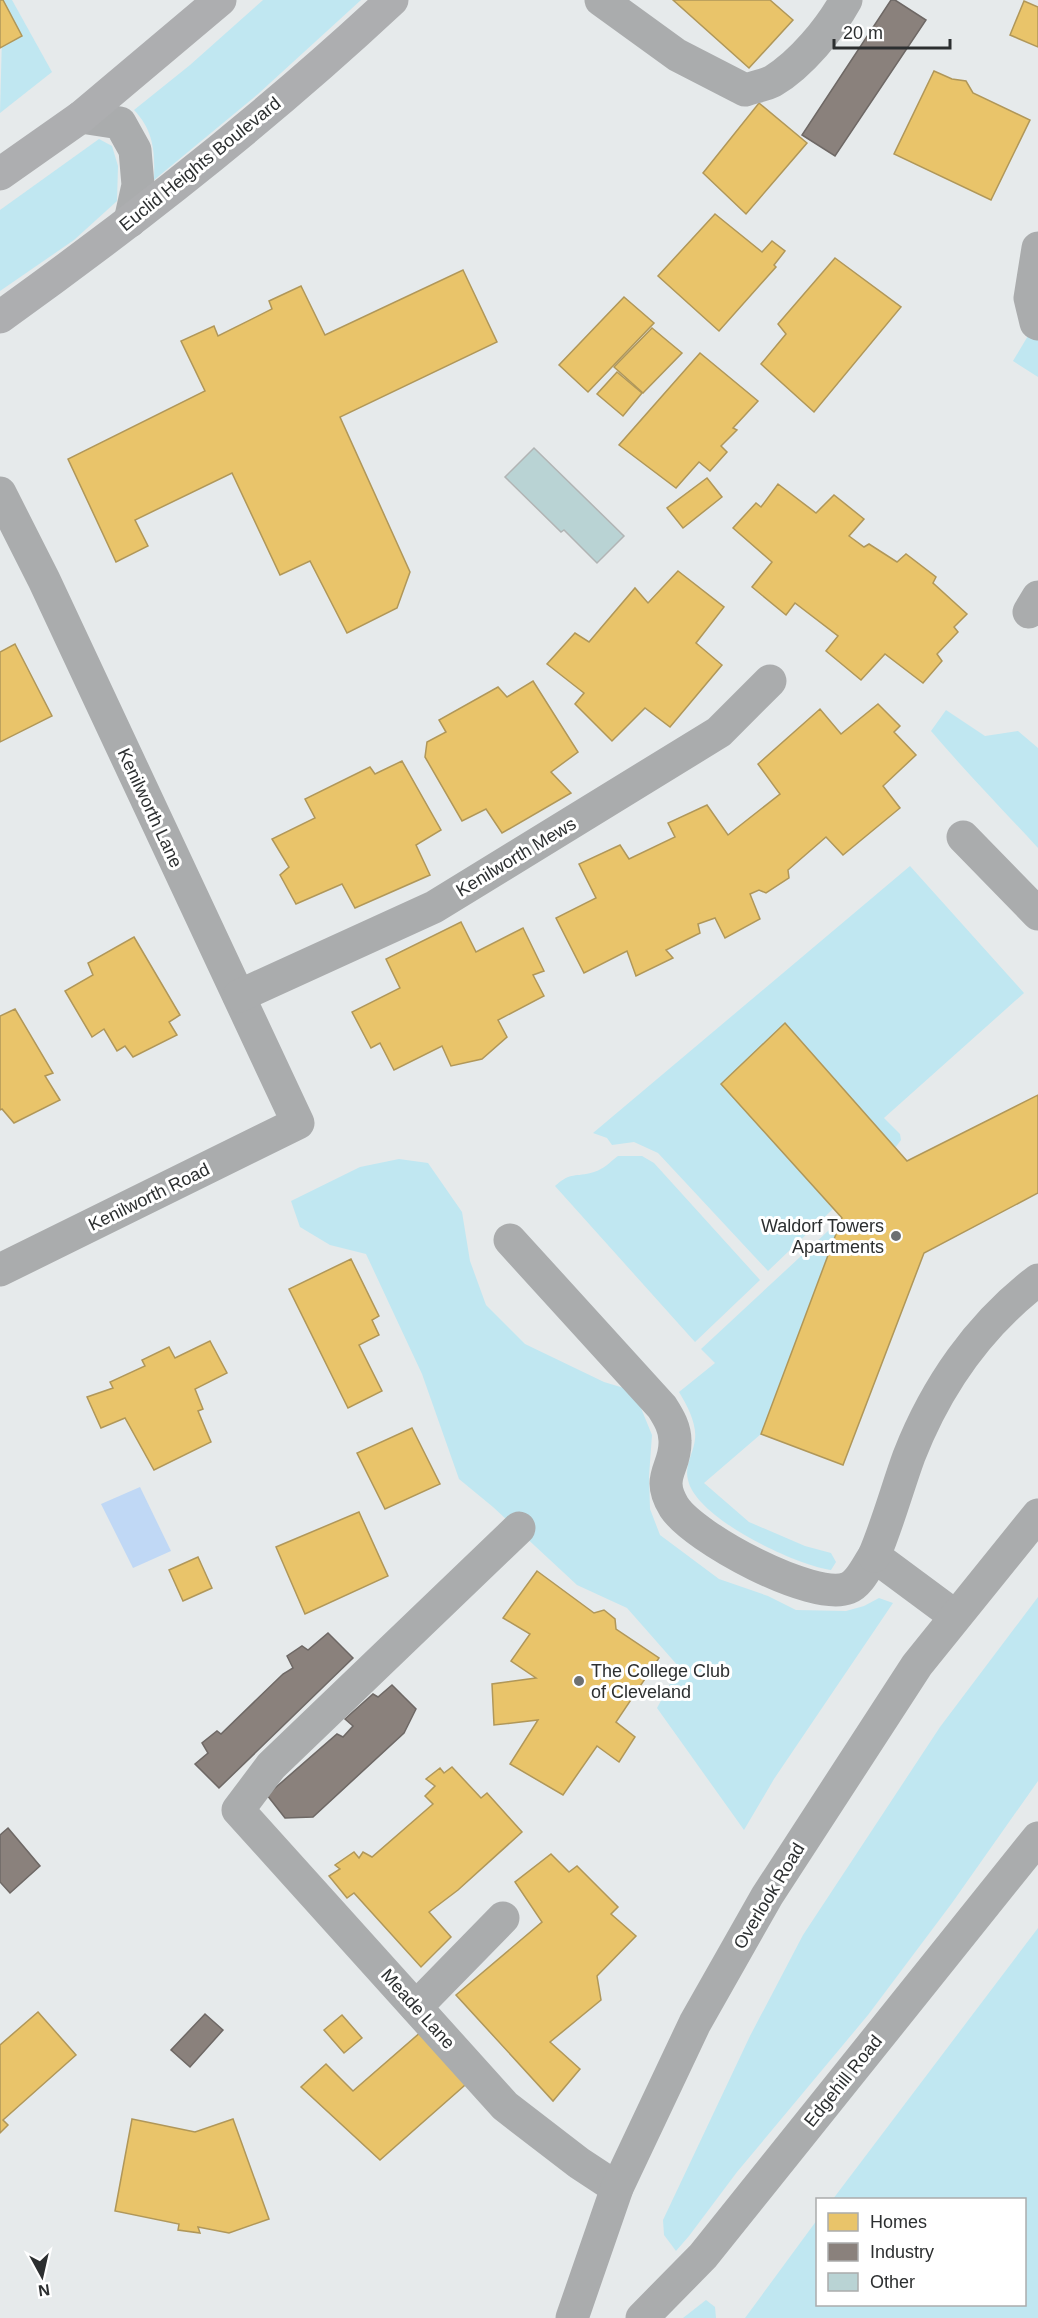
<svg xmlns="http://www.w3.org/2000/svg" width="1038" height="2318" viewBox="0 0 1038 2318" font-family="Helvetica,sans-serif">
<rect width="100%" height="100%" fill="#e6eaeb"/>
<g fill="#c0e7f1">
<path d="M3 0H12L52 72 0 113Z"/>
<path d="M263 0H361L258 94 154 180C155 152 154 131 134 110L190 65Z"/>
<path d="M99 139 112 146 118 166 117 201 74 240 0 291V210Z"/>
<path d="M1038 319V377L1013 361Z"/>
<path d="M946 710 985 736 1018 731 1038 748V848C1002 809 965 771 931 731Z"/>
<path d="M910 866 1024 993 884 1118 900 1134 901 1140 895 1148 785 1023 722 1084 833 1209 768 1271 658 1153 634 1142 612 1145 607 1138 593 1133Z"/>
<path d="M618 1156H642L654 1163 760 1280 695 1342 555 1186C572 1171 574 1178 594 1172 604 1169 610 1162 618 1156Z"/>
<path d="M399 1159 428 1163 462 1212 470 1261 486 1305 525 1344 604 1382 634 1391 652 1435 649 1476 650 1509 660 1535 719 1579 768 1596 796 1610 846 1611 864 1606 879 1598 893 1603 774 1779 744 1830 657 1708 679 1667 627 1608 577 1585 493 1507 459 1479 422 1374 366 1254 330 1245 300 1227 291 1201 360 1167Z"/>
<path d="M842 1218 761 1434 704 1483 749 1522 805 1546 831 1553 836 1562 831 1570C794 1565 696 1518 688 1480 684 1466 694 1452 695 1439 697 1424 687 1405 679 1392L715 1363 701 1349Z"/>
<path d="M1038 1597V1781L952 1903 868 2015 737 2172 689 2236 676 2251 664 2235 663 2220 750 2036 803 1935 940 1727Z"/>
<path d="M1038 1928V2318H745L817 2220 818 2304H1024V2200L833 2199Z"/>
<path d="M706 2300 715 2307 716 2318H683Z"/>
</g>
<path fill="#c0d8f5" d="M140 1487 171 1551 133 1568 101 1504Z"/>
<g fill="#e9c46a" stroke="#b09759" stroke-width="1.5">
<path d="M0 0H3L22 36 0 48Z"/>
<path d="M673 0H770L793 20 749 68Z"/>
<path d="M1024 1 1038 7V47L1010 35Z"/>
<path d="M934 71 952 79 966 81 973 93 1030 120 991 200 894 154Z"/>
<path d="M759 103 807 143 746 214 703 173Z"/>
<path d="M715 214 762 252 772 241 785 251 774 265 776 267 719 331 658 276Z"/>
<path d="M835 258 901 307 814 412 761 364 786 334 778 324Z"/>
<path d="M463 270 497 342 340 417 410 572 397 608 347 633 310 561 280 575 232 473 135 520 148 546 116 562 68 459 205 391 181 341 214 326 218 336 272 309 269 301 301 286 325 335Z"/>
<path d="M624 297 654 323 588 392 559 365Z"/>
<path d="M652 328 682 353 643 393 614 367Z"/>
<path d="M700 353 758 401 733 428 737 430 721 446 727 452 710 471 699 462 676 488 619 445Z"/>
<path d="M617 372 642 393 623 416 597 394Z"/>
<path d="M707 478 722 497 683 528 667 508Z"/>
<path d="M778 484 816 513 834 495 864 519 849 536 864 547 869 544 897 562 906 554 936 577 933 583 967 614 954 627 958 632 937 654 942 661 923 683 885 654 861 680 826 651 838 636 795 603 786 615 752 587 772 562 733 528 756 503 761 507Z"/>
<path d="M678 571 724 607 696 643 722 665 670 727 645 708 612 741 575 704 584 693 547 664 575 633 589 642 635 588 648 603Z"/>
<path d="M15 644 52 716 0 742V652Z"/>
<path d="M533 681 578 752 551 772 571 793 502 833 486 809 462 821 425 757 427 742 446 732 439 720 498 687 507 697Z"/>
<path d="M878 704 900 726 894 732 916 755 883 786 900 808 843 855 826 837 788 870 789 878 766 893 759 890 750 894 760 919 725 938 715 918 698 924 700 933 666 950 673 958 636 976 627 951 584 973 556 918 596 898 579 864 620 845 629 859 675 837 668 823 707 805 728 835 780 794 758 764 820 709 841 734Z"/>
<path d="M402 761 441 830 416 845 430 875 355 908 342 884 296 904 280 875 289 867 272 839 315 818 305 799 370 767 375 774Z"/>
<path d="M461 922 476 952 523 928 544 971 533 975 544 996 498 1020 507 1037 482 1059 451 1066 442 1046 394 1070 380 1043 371 1048 352 1012 400 988 386 959Z"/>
<path d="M134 937 180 1015 169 1022 177 1035 133 1057 125 1046 117 1051 104 1029 92 1037 65 991 93 975 88 963Z"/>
<path d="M15 1009 53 1073 45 1076 60 1100 14 1123 2 1109 0 1110V1016Z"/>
<path d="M785 1023 907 1161 1038 1095V1193L924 1253 843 1465 761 1434 842 1218 721 1084Z"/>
<path d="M351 1259 379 1316 372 1320 379 1335 359 1345 382 1391 348 1408 289 1289Z"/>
<path d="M210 1341 227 1373 195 1389 203 1409 198 1411 211 1442 154 1470 125 1418 101 1428 87 1397 113 1388 110 1382 145 1366 142 1360 169 1347 175 1358Z"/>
<path d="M412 1428 440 1484 385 1509 357 1453Z"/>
<path d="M359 1512 388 1576 305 1614 276 1547Z"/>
<path d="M198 1557 212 1588 183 1601 169 1570Z"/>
<path d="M537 1571 594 1613 604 1610 615 1619 616 1629 659 1658 616 1722 635 1737 619 1762 597 1746 563 1795 510 1764 538 1720 494 1725 492 1684 536 1678 511 1661 530 1634 503 1618Z"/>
<path d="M452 1767 481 1798 487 1793 522 1832 458 1890 429 1912 451 1937 421 1967 354 1893 347 1898 329 1876 340 1869 335 1865 354 1852 359 1858 363 1852 372 1857 433 1804 425 1796 435 1786 426 1779 440 1768 444 1773Z"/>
<path d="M551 1854 569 1872 577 1866 618 1907 611 1914 636 1936 597 1976 601 2000 550 2042 580 2069 553 2101 456 1995 542 1922 515 1882Z"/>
<path d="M38 2012 76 2055 3 2120 8 2125 0 2133V2045Z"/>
<path d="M342 2015 362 2038 344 2053 324 2030Z"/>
<path d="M422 2031 473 2078 380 2160 301 2087 326 2064 353 2091Z"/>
<path d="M132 2119 195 2132 233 2119 269 2219 229 2233 198 2227 200 2233 178 2230 179 2224 115 2211Z"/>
</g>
<g fill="#8a817c" stroke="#6e6865" stroke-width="1.5">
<path d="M891 0H895L926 20 835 156 802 135Z"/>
<path d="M328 1633 353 1658 219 1788 195 1764 208 1753 202 1743 217 1731 221 1734 283 1674 293 1668 287 1656 302 1646 308 1650Z"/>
<path d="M392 1685 416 1709 404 1733 313 1817 285 1818 267 1795 337 1734 343 1737 353 1726 345 1719 373 1694 378 1697Z"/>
<path d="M8 1828 40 1866 10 1893 0 1882V1835Z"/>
<path d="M205 2014 223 2030 190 2067 171 2050Z"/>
</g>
<path fill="#b9d3d4" stroke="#b1b4b4" stroke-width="1.5" d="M534 448 624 536 597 563 564 530 561 532 505 477Z"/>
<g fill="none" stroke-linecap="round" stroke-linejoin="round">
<g stroke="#aaacad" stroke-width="33">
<path d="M601 0 677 55 745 90C754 87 765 85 773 81 801 64 830 29 846 0"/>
<path d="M81 117 120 123 135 150 138 185 130 221"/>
<path d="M1038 248 1030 298 1036 323 1038 324"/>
<path d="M0 493 44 580 298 1123 0 1270"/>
<path d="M1029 612 1038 597"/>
<path d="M963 837 1038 914"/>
<path d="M239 996 434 907 719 732 770 681"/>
<path d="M510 1240 662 1407C669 1418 675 1428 675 1441 676 1469 655 1476 674 1507 694 1538 813 1602 848 1588 860 1583 867 1566 874 1556L955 1616"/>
<path d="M519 1528 271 1766 238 1810 505 2106 579 2163 617 2188"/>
<path d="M874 1556C888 1523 897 1489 909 1456 936 1387 979 1325 1038 1280"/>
<path d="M416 2007 503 1918"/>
<path d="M572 2318 617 2188 695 2023 767 1896 917 1665 1038 1515"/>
<path d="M642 2318 703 2256 1038 1838"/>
</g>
<g stroke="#adaeb0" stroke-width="33">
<path d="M0 174 81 117 220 0"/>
<path d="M0 317C137 219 269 115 392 0"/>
</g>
</g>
<g fill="#6d7071" stroke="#fff" stroke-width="2">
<circle cx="896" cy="1236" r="6"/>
<circle cx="579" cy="1681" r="6"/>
</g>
<g text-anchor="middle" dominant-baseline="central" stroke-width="6" stroke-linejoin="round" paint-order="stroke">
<g font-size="18" fill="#2c2f30" stroke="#fff">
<text transform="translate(200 164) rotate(-39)">Euclid Heights Boulevard</text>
<text transform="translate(150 808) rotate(65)">Kenilworth Lane</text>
<text transform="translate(516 857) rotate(-31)">Kenilworth Mews</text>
<text transform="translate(149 1197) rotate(-26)">Kenilworth Road</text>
<text transform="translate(769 1896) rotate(-59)">Overlook Road</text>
<text transform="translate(418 2009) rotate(48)">Meade Lane</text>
<text transform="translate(843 2081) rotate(-51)">Edgehill Road</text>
</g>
<g font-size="18" fill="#2c2f30" stroke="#fff" text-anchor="end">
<text x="884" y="1226">Waldorf Towers<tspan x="884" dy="21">Apartments</tspan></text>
<text x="591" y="1671" text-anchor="start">The College Club<tspan x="591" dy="21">of Cleveland</tspan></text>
</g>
</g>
<rect x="816" y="2198" width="210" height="108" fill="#ffffff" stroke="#abacac" stroke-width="1.5"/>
<rect x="828" y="2213" width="30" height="18" fill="#e9c46a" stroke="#abacac" stroke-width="1.5"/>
<text x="870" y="2228" font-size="18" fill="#2c2f30">Homes</text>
<rect x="828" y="2243" width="30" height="18" fill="#8a817c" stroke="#abacac" stroke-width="1.5"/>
<text x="870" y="2258" font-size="18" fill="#2c2f30">Industry</text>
<rect x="828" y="2273" width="30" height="18" fill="#b9d3d4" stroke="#abacac" stroke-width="1.5"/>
<text x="870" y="2288" font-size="18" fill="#2c2f30">Other</text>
<g transform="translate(42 2276) rotate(172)" stroke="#ffffff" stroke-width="4.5" paint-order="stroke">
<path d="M0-4.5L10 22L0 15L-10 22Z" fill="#2c2f30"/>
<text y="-9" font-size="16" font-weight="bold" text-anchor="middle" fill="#2c2f30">N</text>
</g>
<path d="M834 39v9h116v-9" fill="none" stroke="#2c2f30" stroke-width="3"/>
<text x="843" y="39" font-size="18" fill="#2c2f30" stroke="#ffffff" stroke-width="4.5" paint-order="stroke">20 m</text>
</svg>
